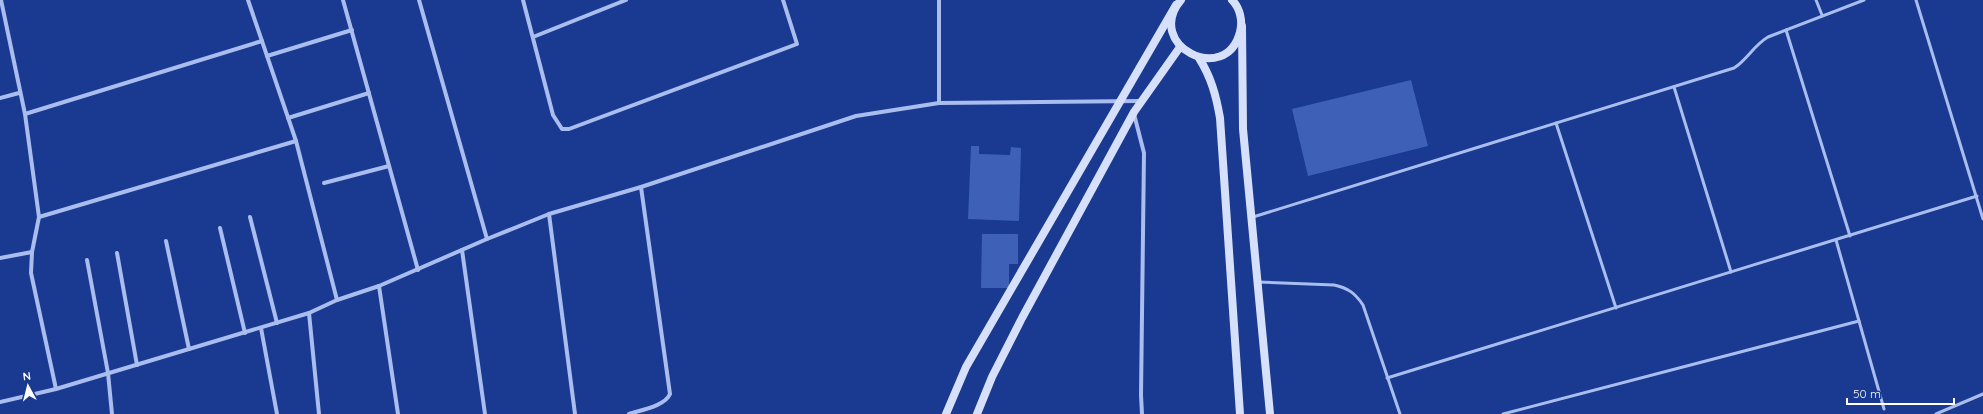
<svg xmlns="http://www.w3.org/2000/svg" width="1983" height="414" viewBox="0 0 1983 414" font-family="Quicksand,sans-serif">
<rect width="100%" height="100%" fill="#1a3a91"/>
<g fill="#3e60b7">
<path d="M1411 80 1428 146 1308 176 1292 109Z"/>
<path d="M971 146H979V154L1010 155 1011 147 1021 148 1019 221 968 219Z"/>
<path d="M982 234H1018V264H1009V288H981Z"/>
</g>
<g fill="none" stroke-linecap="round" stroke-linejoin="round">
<g stroke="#aabdef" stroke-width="3">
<path d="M1816 0 1822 15"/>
<path d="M1916 0 1983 219"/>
<path d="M1786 30 1850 236"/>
<path d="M1674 87 1731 272"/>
<path d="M1556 123 1616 308"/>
<path d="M1253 217 1734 68C1747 60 1754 45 1768 37L1864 0"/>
<path d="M1836 240 1884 409"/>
<path d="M1258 282 1334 285C1348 288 1355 293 1363 305L1400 414"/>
<path d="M1387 378 1977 196"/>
<path d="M1503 414 1859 321"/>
<path d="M1936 414 1983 394"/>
</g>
<g stroke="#aabdef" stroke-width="4">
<path d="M1 0 25 114 39 217 32 252 31 273 56 389"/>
<path d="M248 0 296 141 337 300"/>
<path d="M343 0 418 270"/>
<path d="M419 0 487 239"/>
<path d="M523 0 553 115 562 129H569L797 44 783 0"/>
<path d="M939 0V103"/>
<path d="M533 37 626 0"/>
<path d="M267 56 352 30"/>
<path d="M0 98 19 93"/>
<path d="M25 114 262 41"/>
<path d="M1134 114 1144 153 1141 395 1142 414"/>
<path d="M288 118 369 93"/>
<path d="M324 183 389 166"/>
<path d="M549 214 575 414"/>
<path d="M39 217 296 141"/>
<path d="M250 217 277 323"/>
<path d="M220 228 245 333"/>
<path d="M166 241 189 349"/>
<path d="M462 250 485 414"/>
<path d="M117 253 137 365"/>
<path d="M0 258 32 252"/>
<path d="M87 260 108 373 112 414"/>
<path d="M379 286 398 414"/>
<path d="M309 313 319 414"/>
<path d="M261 328 277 414"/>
<path d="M0 402 56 389 309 313 337 300 379 286 487 239 549 214 641 187 856 116 939 103 1139 101"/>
<path d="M629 414C641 410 665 406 670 394L641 187"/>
</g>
<g stroke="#d7e0fa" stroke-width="8">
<path d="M1181 0C1143 45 1226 87 1240 32 1243 21 1240 8 1232 0"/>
<path d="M1242 26 1243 129 1270 414"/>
<path d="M1199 58C1211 77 1216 95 1220 118L1240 414"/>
<path d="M946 414 966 367 1176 5"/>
<path d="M977 414 992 377 1022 318 1134 112 1180 47"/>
</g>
</g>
<g transform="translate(28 386) rotate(353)" stroke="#1a3a91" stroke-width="3" paint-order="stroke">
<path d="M0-3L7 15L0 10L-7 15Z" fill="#ffffff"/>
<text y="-6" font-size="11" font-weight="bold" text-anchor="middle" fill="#ffffff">N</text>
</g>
<path d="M1847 398v6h107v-6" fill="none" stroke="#ffffff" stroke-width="2"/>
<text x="1853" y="398" font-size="12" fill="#ffffff" stroke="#1a3a91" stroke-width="3" paint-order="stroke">50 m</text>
</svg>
